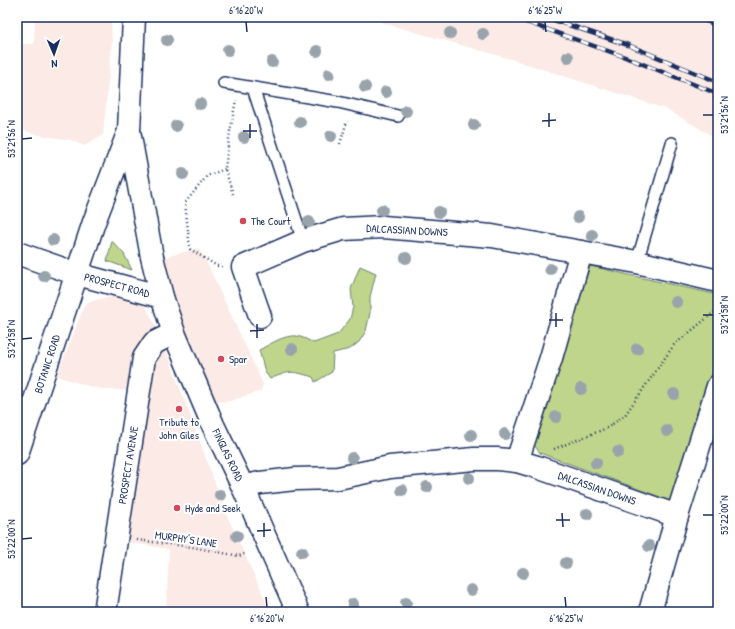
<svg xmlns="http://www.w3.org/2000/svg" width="735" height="629" viewBox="0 0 735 629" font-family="'Patrick Hand',sans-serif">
<rect width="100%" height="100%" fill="#fff"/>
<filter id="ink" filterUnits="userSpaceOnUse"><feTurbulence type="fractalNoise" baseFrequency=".025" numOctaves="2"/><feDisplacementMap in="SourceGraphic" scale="8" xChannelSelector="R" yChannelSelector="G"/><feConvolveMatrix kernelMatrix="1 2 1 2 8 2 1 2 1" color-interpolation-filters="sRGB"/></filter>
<g filter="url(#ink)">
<g fill="#fbeae5">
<path d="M35 17H111L112 41 103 135 84 146 71 140 39 135 17 128V44H34Z"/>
<path d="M378 17H718V139L666 109 511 59 383 23Z"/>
<path d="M198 248 205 259 263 384 261 391 230 401 215 402 186 338 162 258Z"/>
<path d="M118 296 133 300 146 307 160 334 228 518 271 612H166L169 549 113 540 132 390H109L91 387 57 376 85 304 99 299Z"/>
</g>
<g fill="#bed58b" stroke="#6c8274">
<path d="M112 241 124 254 132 270 107 261Z"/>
<path d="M360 266 376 273 370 297V313L366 331 359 342 350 349 333 353 332 372 315 382 313 377C292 371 291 370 270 379L265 372 259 350C269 345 280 337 292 336 299 335 308 340 314 343L338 334 350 319 353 307 351 289Z"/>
<path d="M590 266 718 295V354L674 502 540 453 532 442Z"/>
</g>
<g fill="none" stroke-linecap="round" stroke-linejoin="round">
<g stroke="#1b2f5e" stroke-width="14">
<g id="lane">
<path d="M224 83 338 102 398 116"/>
<path d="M253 88 303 241"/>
<path d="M637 262 672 143"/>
</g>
</g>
<g stroke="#1b2f5e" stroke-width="25">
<g id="street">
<path d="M17 253 77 274"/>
<path d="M260 316 243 267 303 241 343 229 383 227 492 236 637 262 718 281"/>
<path d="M517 461 551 358 581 252"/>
<path d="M243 487 260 483 295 479 338 478 390 467 474 459H497L517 461 537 467 677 516"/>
<path d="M105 612 144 358 154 343 174 333"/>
<path d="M650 612 677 516 718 386"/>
</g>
</g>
<g stroke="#1b2f5e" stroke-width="25">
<g id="secondary">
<path d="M134 17 129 131 152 257 162 297 174 333 213 425 243 487 298 612"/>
<path d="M77 274 162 297"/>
<path d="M17 454 94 222 129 131"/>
</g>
</g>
<g stroke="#1b2f5e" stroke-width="2.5" stroke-dasharray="1 3" stroke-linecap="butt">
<path d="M340 144 347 121"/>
<path d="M233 194 225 169 230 131 236 100"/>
<path d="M222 266H217L190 249 185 203 207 176 225 169"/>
<path d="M554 449 607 428 625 415 674 345 718 309"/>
<path d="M137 540 192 547 239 556 247 553"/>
</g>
<use href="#lane" stroke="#fff" stroke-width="11"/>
<use href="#street" stroke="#fff" stroke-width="22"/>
<use href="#secondary" stroke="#fff" stroke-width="22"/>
<g stroke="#1b2f5e" stroke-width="4.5">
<g id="rail">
<path d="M512 17 625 57 718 94"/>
<path d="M545 17 628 45 718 82"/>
<path d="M697 17 718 26"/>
</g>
</g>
<use href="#rail" stroke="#fff" stroke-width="3" stroke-dasharray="9" stroke-linecap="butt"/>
</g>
<g fill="#98a3ac">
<circle cx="450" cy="33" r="6"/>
<circle cx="483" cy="34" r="6"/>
<circle cx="167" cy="40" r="6"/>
<circle cx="228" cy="50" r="6"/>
<circle cx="317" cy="51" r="6"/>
<circle cx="568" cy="57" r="6"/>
<circle cx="272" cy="62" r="6"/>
<circle cx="329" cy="74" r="6"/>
<circle cx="365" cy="87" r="6"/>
<circle cx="386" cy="92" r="6"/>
<circle cx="200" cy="104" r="6"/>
<circle cx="406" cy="111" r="6"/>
<circle cx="300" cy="122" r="6"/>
<circle cx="474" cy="125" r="6"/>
<circle cx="176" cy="126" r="6"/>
<circle cx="331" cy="136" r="6"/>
<circle cx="244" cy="137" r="6"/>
<circle cx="183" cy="174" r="6"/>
<circle cx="382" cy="210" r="6"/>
<circle cx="439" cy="212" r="6"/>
<circle cx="578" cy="217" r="6"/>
<circle cx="309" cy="222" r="6"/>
<circle cx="592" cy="235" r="6"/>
<circle cx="53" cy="240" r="6"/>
<circle cx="406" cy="258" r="6"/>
<circle cx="550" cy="269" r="6"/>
<circle cx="44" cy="276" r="6"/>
<circle cx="676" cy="302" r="6"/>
<circle cx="292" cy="349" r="6"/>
<circle cx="637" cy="349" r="6"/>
<circle cx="581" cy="389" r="6"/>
<circle cx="674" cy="394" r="6"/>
<circle cx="556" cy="417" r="6"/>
<circle cx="667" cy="431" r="6"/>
<circle cx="505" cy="434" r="6"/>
<circle cx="471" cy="435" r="6"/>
<circle cx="618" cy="452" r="6"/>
<circle cx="352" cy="458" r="6"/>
<circle cx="596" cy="463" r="6"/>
<circle cx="469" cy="478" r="6"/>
<circle cx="427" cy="487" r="6"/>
<circle cx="402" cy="490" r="6"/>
<circle cx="220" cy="495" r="6"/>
<circle cx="587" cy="514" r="6"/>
<circle cx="237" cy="536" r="6"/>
<circle cx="649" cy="546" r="6"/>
<circle cx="302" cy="552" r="6"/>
<circle cx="566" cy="563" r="6"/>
<circle cx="523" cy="573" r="6"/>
<circle cx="471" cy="590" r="6"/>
<circle cx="406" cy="603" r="6"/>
<circle cx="353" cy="604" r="6"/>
</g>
</g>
<path fill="none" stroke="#1b2f5e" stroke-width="1.5" d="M246 22 247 32M545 22 546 32M549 113V127M703 115H713M542 121 556 120M250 124V138M243 131H257M22 139 32 138M556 313V327M703 315H713M549 320H563M257 324V338M250 331 264 330M22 339 32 338M562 513 563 527M703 515H713M556 520H570M264 523V537M257 531 271 530M22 539 32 538M266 597 267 607M565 597 566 607"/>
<g fill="#d1495b" stroke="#fff" stroke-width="1.5">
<circle cx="243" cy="221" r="4"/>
<circle cx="221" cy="359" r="4"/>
<circle cx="179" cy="409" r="4"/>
<circle cx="177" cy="508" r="4"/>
</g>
<g text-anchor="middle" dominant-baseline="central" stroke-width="4" stroke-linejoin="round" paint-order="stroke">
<g font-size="11" fill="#1b2f5e" stroke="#fff" text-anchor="start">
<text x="251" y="221">The Court</text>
<text x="229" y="359">Spar</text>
<text x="179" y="422" text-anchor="middle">Tribute to<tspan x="179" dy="13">John Giles</tspan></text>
<text x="185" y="508">Hyde and Seek</text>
</g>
<g font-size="11" fill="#1b2f5e" stroke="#fff">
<text transform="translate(407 230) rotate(3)">DALCASSIAN DOWNS</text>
<text transform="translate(117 285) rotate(15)">PROSPECT ROAD</text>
<text transform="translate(47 364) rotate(-72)">BOTANIC ROAD</text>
<text transform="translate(228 455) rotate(64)">FINGLAS ROAD</text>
<text transform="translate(128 465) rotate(-81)">PROSPECT AVENUE</text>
<text transform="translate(597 488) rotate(19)">DALCASSIAN DOWNS</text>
<text transform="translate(186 539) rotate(8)">MURPHY'S LANE</text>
</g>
</g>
<rect width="735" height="629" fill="none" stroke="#fff" stroke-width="44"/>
<g transform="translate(54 54) rotate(178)" stroke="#ffffff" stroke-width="3" paint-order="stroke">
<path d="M0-3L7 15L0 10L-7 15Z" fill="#1b2f5e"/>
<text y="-6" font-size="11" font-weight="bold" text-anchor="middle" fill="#1b2f5e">N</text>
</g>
<rect x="22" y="22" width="691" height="585" fill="none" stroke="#1b2f5e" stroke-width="1.5"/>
<g font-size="10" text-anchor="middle" fill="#1b2f5e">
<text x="246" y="14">6°16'20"W</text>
<text x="545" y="14">6°16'25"W</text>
<text transform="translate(724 115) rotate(-90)" y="4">53°21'56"N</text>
<text transform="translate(11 139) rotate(-90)" y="4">53°21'56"N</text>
<text transform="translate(724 315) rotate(-90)" y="4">53°21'58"N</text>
<text transform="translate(11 339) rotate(-90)" y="4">53°21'58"N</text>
<text transform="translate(724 515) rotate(-90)" y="4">53°22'00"N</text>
<text transform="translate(11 539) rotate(-90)" y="4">53°22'00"N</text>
<text x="267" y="622">6°16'20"W</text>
<text x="566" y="622">6°16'25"W</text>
</g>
</svg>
